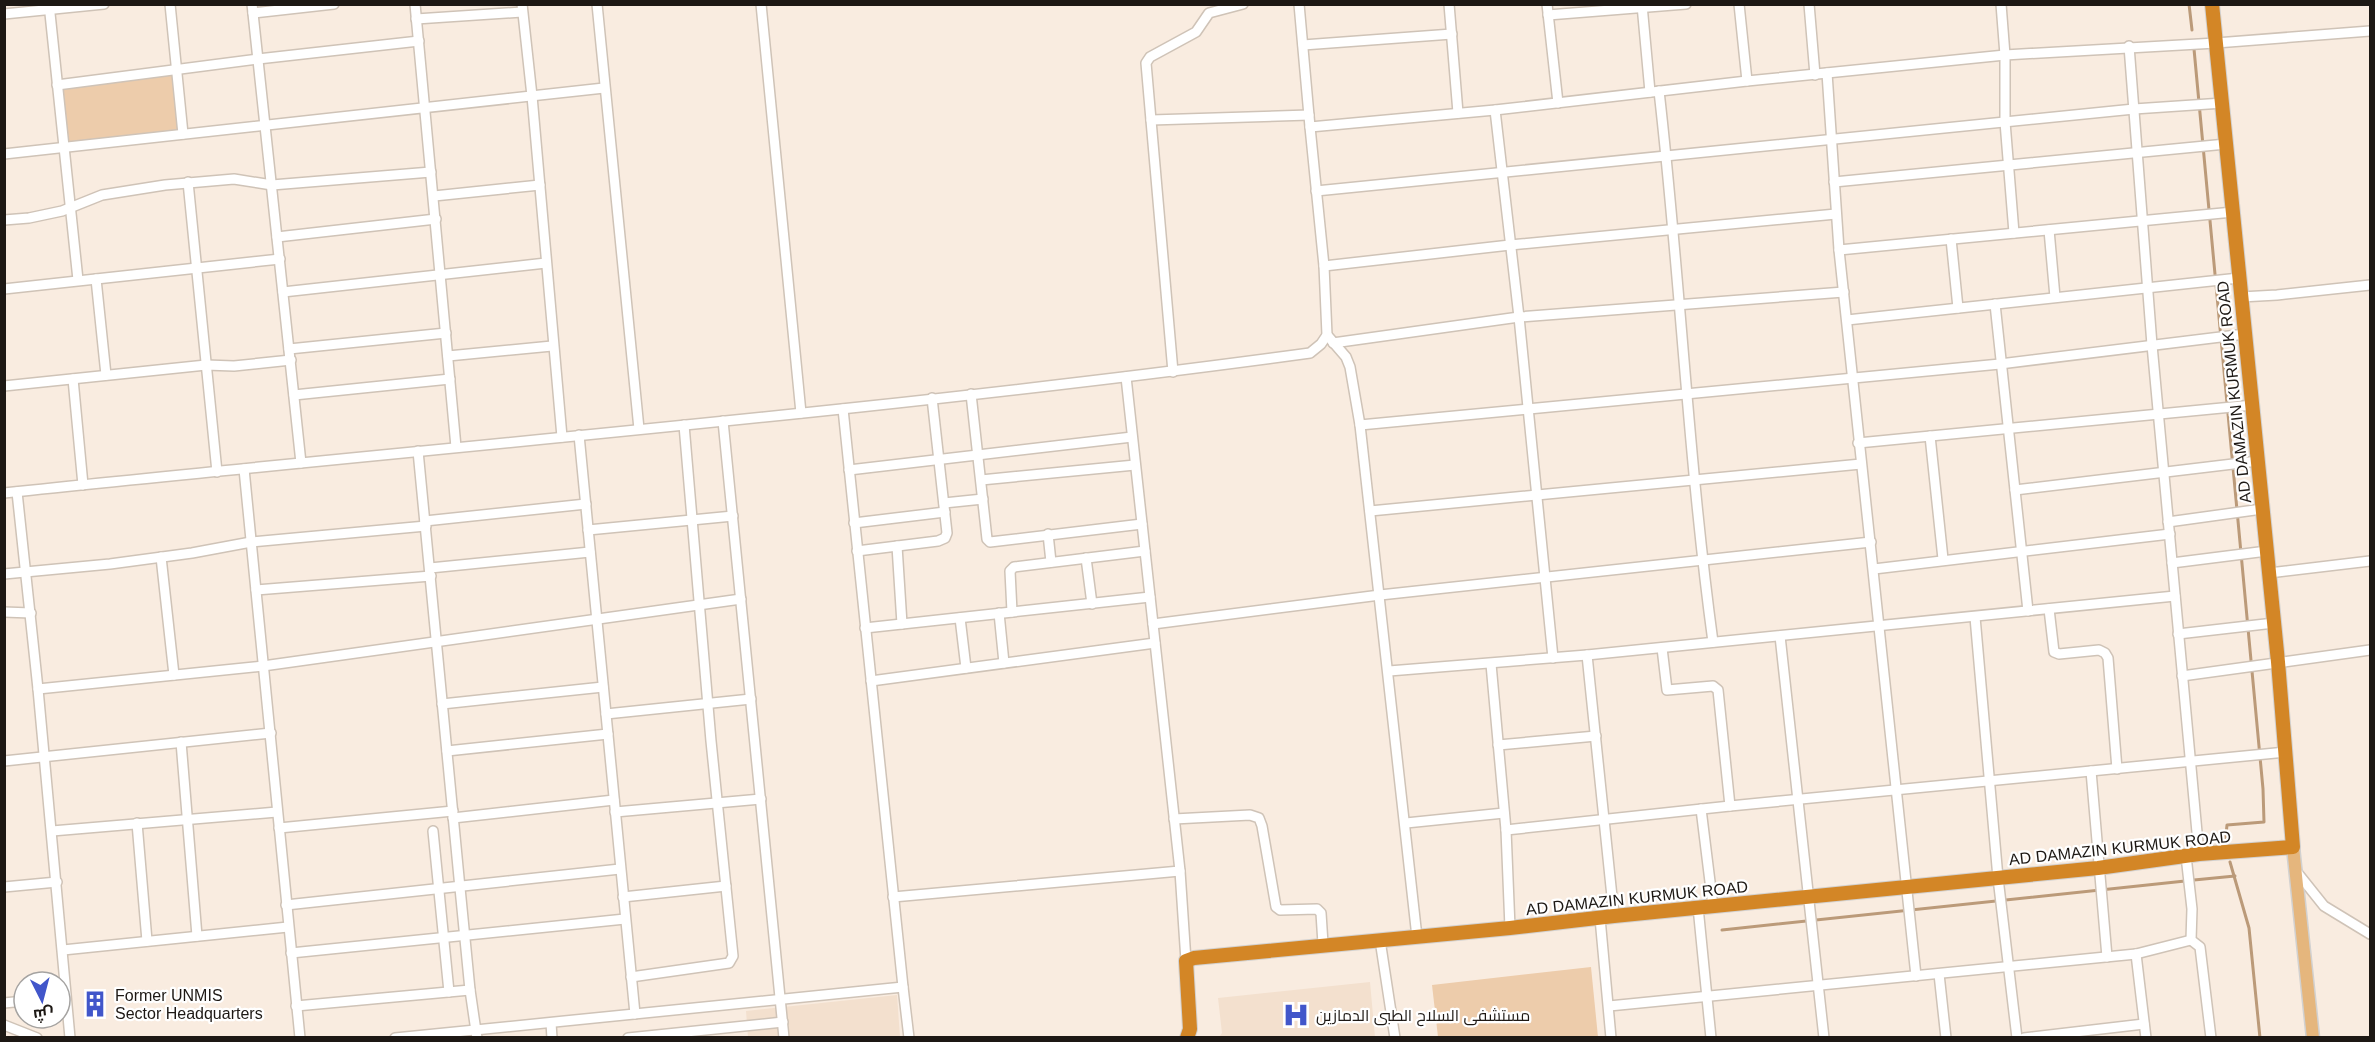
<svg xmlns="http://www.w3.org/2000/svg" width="2375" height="1042" viewBox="0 0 2375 1042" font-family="Arial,Cairo,sans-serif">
<rect width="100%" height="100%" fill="#f9ece0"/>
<g fill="#f3e0ce">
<path d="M1370 982 1375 1037H1219L1222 1033 1218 998Z"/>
<path d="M897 995 900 1037H748L746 1011Z"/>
</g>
<g fill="#edccab">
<path d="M172 75 178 130 69 143 63 87Z"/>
<path d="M1591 967 1598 1037H1438L1432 985Z"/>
</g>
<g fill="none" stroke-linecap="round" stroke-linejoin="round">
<g stroke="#bb9a79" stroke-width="3">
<path d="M2189 4 2192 30"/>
<path d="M2194 49 2263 789 2264 822 2227 825 2225 844"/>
<path d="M2230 862 2249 928 2260 1038"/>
<path d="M2194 880 2235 876"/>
<path d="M1722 930 2185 881"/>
</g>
<g stroke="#cfc3b7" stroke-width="12">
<g id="minor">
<path d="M49 4 78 280"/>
<path d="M170 4 183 134"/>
<path d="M252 4 301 463"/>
<path d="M415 4 456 447"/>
<path d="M522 4 532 96 562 437"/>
<path d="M597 4 639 429"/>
<path d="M761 4 801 413"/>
<path d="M1299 4 1310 127 1495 110 1747 81 2005 55 2216 43 2370 31"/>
<path d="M1449 4 1458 113"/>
<path d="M1547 4 1558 103"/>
<path d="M1739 4 1747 81"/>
<path d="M1809 4 1815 75"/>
<path d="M2001 4 2005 55V122L2014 233"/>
<path d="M1642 5 1650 92"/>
<path d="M253 13 334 4"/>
<path d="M4 14 104 4"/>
<path d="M1548 15 1686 4"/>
<path d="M416 19 522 12"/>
<path d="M1303 45 1452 34"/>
<path d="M2129 46 2152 345 2199 854"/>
<path d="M1827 73 1839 250 1916 976"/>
<path d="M57 85 258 59 419 41"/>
<path d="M1659 91C1680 274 1688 459 1713 642"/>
<path d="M1495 110 1519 317 1553 658"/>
<path d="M1151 120 1309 115"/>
<path d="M4 154 604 88"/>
<path d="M188 182 217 472"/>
<path d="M1834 182 2226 144"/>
<path d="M1316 191 2134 109 2223 103"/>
<path d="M434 196 540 185"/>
<path d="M4 220 29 218 62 211 102 195 165 185 234 179 272 185 431 172"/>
<path d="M2049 230 2055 297"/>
<path d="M277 237 436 219"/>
<path d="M1951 239 1958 308"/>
<path d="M1839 250 2233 212"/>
<path d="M1324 266 1510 245 1836 214"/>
<path d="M96 279 106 375"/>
<path d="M4 289 280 259"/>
<path d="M283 292 546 263"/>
<path d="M2241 297 2277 295 2370 285"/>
<path d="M1995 304 2028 611"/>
<path d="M1847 320 2239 278"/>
<path d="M1327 335 1346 357 1350 367 1360 425 1417 937"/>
<path d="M1333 343 1519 317 1844 292"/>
<path d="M289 349 446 333"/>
<path d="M448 356 552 346"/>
<path d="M1173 372 1146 63 1150 57 1196 32 1209 13 1243 4"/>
<path d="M1126 377 1180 871 1186 961"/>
<path d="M73 379 83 485"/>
<path d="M4 386 206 365 234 366 291 360"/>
<path d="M971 394 987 539 990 542 1142 524"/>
<path d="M294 395 450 379"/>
<path d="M843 409 903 987"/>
<path d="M723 421 784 1038"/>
<path d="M1360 425 2000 364 2245 334"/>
<path d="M579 435 635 1014"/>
<path d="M1930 436 1943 559"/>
<path d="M1858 443 2253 405"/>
<path d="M418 451 460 888 470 990 477 1038"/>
<path d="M244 469 300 1038"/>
<path d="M849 470 1132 437"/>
<path d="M981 480 1135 465"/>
<path d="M2015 490 2258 461"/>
<path d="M17 492 38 689 70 1038"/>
<path d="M4 493C440 447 877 412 1310 353L1321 344 1327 335 1324 266 1310 127"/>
<path d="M944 503 983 499"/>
<path d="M1370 511 1861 464"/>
<path d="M425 521 586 504"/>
<path d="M2168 522 2262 509"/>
<path d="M854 523 945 512"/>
<path d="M588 530 733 516"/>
<path d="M1048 534 1051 562"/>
<path d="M897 546 902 624"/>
<path d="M857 551 938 541 945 538 947 533 932 398"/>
<path d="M161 557 174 675"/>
<path d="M1086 558 1092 604"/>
<path d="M2172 563 2267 551"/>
<path d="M430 568 590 552"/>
<path d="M1874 569 2170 534"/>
<path d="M2269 573 2370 561"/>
<path d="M4 574 110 564 192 553 251 542 426 526"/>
<path d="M256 590 431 576"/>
<path d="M2049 609 2054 652 2059 654 2099 650 2105 653 2108 658 2117 769"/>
<path d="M4 612 31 613"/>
<path d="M1012 612 1010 571 1014 567 1145 551"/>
<path d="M999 613 1004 663"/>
<path d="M1975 617 1998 878 2017 1038"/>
<path d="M960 618 966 668"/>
<path d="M1153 624 1380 595 1871 542"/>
<path d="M865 628 1150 597"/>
<path d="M2178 634 2274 623"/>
<path d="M1780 636 1824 1038"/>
<path d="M1662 648 1667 690 1713 686 1718 690 1730 806"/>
<path d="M1587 655 1614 916"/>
<path d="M1491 664 1506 830 1510 928"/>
<path d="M1389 671 1587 655 2175 596"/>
<path d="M2182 676 2370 650"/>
<path d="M871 681 1155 643"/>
<path d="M38 689 263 666 741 599"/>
<path d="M442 704 603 687"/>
<path d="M606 714 751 699"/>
<path d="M181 742 197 936"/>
<path d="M1498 745 1596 736"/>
<path d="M447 751 608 734"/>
<path d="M4 761 271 733"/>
<path d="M2091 771 2107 957"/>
<path d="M1701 809 1713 906"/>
<path d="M615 812 761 799"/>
<path d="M453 818 614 800"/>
<path d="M1174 819 1250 815 1259 818 1262 826 1276 907 1280 910 1317 909 1321 913 1323 944"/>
<path d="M137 823 147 941"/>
<path d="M1406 823 1504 813"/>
<path d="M279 828 453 811"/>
<path d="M1506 830 1730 806 2286 752"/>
<path d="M52 831 277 812"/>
<path d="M433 831 449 992"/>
<path d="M2186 856 2192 909 2191 940 2200 947 2211 1038"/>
<path d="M2296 871 2324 906 2370 934"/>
<path d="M4 887 57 882"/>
<path d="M623 897 726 886"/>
<path d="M893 897 1180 871"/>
<path d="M286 905 620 869"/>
<path d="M1698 907 1711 1038"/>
<path d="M1600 918 1611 1038"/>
<path d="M1380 940 1395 1038"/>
<path d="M63 950 288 927"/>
<path d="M291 953 625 919"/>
<path d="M2136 954 2146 1038"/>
<path d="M1939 974 1946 1038"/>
<path d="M631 977 729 963 733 956 711 741 684 425"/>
<path d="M4 1003 24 1001"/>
<path d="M296 1006 470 990"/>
<path d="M1609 1006 2136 954 2191 940"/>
<path d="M551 1023 552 1038"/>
<path d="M4 1025 37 1038"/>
<path d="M395 1038 903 987 909 1038"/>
<path d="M628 1038 783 1022"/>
<path d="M2024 1038 2144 1024"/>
</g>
</g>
<g stroke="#d2d1d0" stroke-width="15">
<path id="major" d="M2293 847 2313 1038"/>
</g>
<g stroke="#d2d1d0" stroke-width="16">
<path id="highway" d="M1187 1038 1190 1029 1186 961 1194 958 1510 928 1614 916 2098 868 2199 854 2293 847 2278 662 2212 4"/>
</g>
<use href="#minor" stroke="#fff" stroke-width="9"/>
<use href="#major" stroke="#e5b67d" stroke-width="12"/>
<use href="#highway" stroke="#d38626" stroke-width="14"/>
</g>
<defs>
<g id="building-bare" transform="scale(2.07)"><path d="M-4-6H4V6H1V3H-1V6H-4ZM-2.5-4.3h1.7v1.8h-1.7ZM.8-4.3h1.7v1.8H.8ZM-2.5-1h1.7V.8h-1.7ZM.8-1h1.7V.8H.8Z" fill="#4156ca" stroke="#fff" stroke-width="2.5" paint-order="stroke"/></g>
<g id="hospital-bare" transform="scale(2.07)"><path d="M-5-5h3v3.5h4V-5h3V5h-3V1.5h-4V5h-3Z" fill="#4156ca" stroke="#fff" stroke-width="2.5" paint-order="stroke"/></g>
</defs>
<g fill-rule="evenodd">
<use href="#building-bare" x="95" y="1004"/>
<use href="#hospital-bare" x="1296" y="1015"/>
</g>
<g text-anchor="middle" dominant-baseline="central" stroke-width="4.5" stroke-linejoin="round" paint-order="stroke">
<g font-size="16" fill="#1d1814" stroke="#fff">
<text transform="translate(2234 392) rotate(-96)">AD DAMAZIN KURMUK ROAD</text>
<text transform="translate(2120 848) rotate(-6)">AD DAMAZIN KURMUK ROAD</text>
<text transform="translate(1637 898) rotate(-6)">AD DAMAZIN KURMUK ROAD</text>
</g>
<g font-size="16" fill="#1d1814" stroke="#fff" text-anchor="start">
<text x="115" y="995">Former UNMIS<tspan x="115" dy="18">Sector Headquarters</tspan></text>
<text x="1316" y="1015">مستشفى السلاح الطبى الدمازين</text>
</g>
</g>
<rect width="2375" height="1042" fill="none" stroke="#1d1814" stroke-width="12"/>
<g transform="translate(42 1000) rotate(174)"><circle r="28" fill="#ffffff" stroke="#a5a3a1" stroke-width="1.5"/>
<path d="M0-4.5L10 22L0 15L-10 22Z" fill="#4156ca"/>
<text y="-9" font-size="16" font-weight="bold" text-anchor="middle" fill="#1d1814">ش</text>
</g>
</svg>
